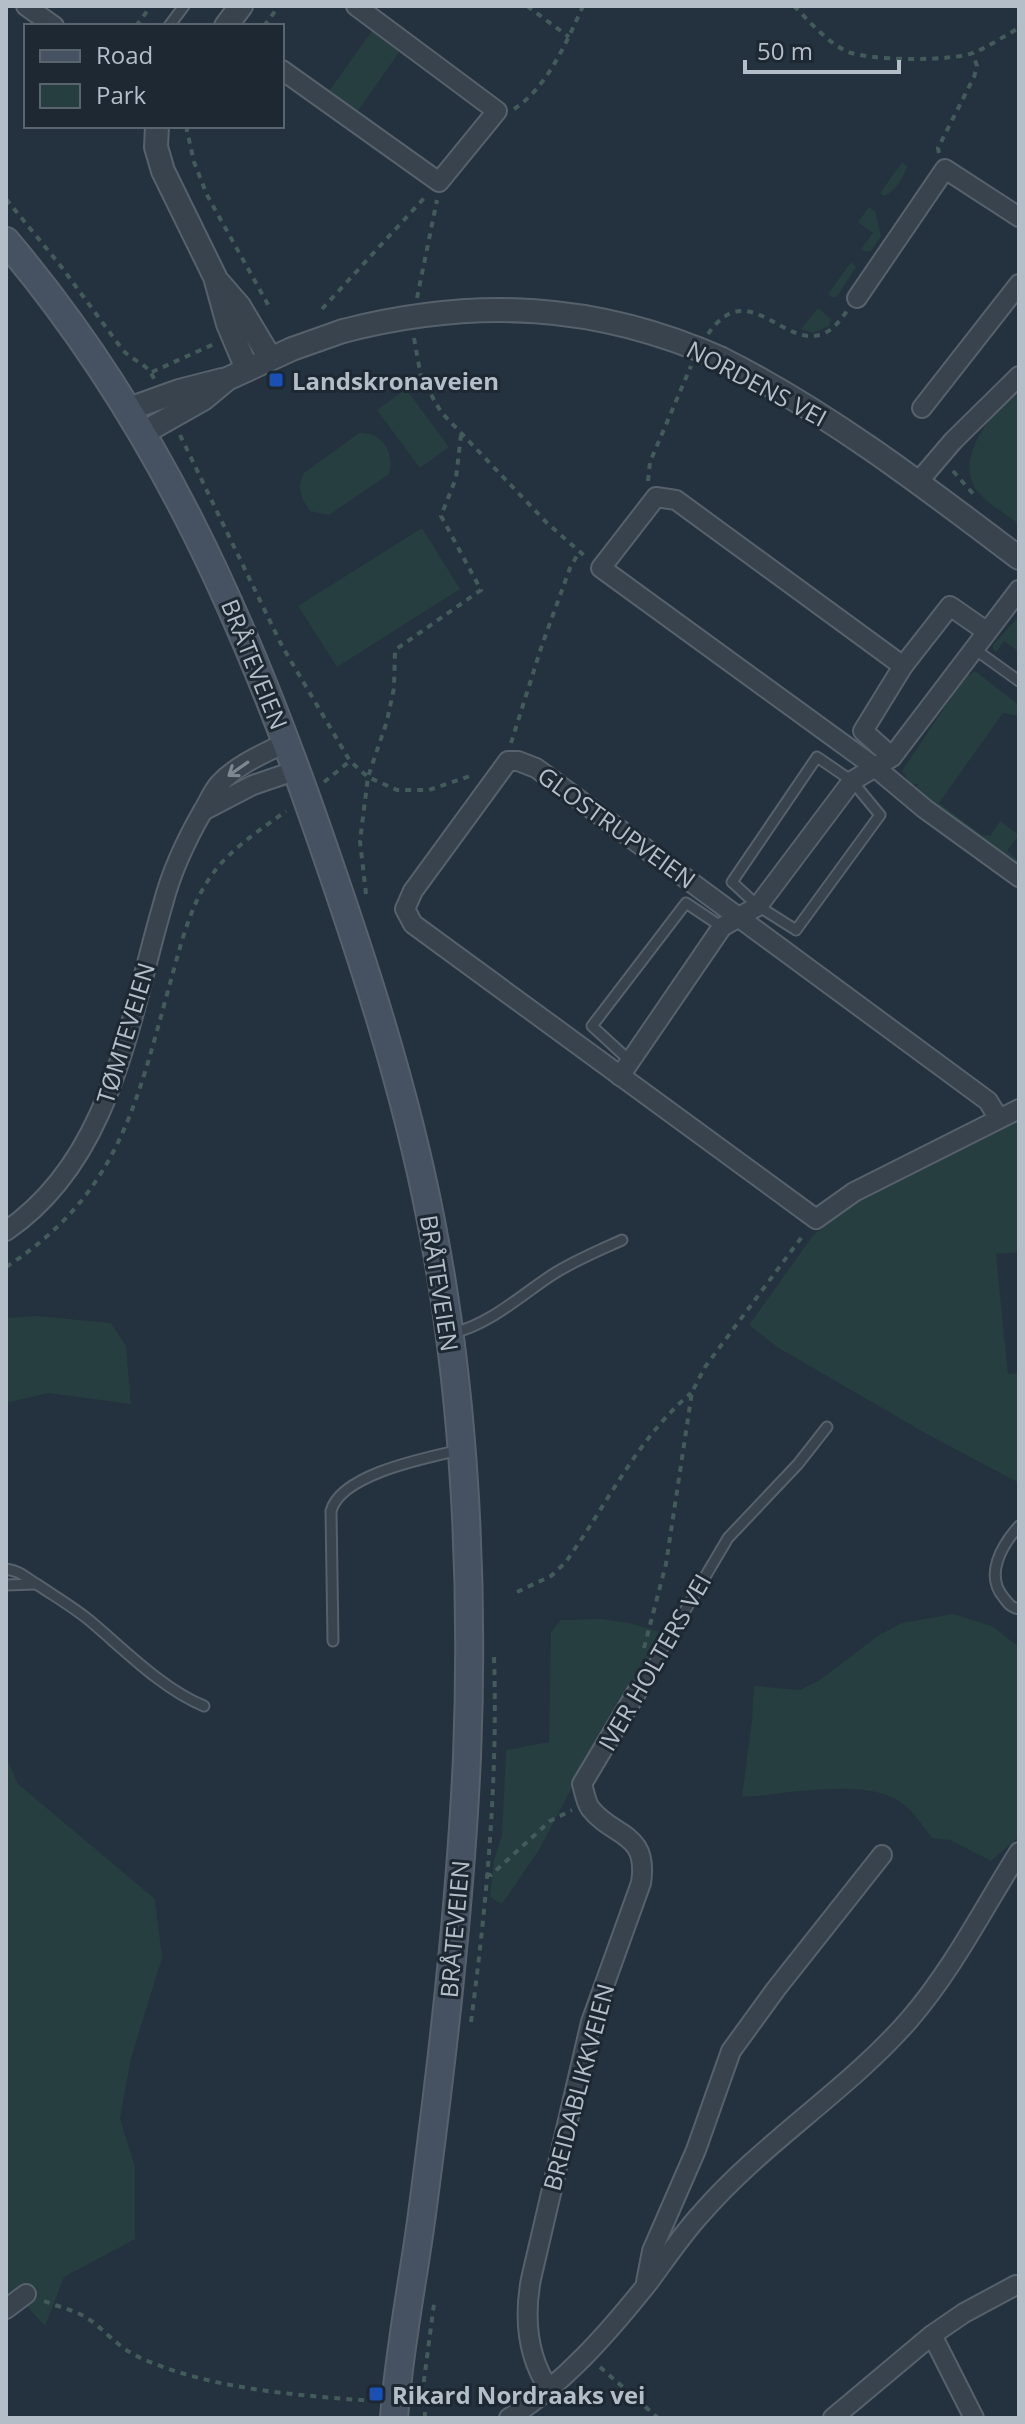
<svg xmlns="http://www.w3.org/2000/svg" width="1025" height="2424" viewBox="0 0 1025 2424" font-family="'Open Sans',sans-serif">
<rect width="100%" height="100%" fill="#24313e"/>
<g fill="#263e3f">
<path d="M374 28 402 48 355 115 327 94Z"/>
<path d="M902 162 907 166C905 176 894 193 884 196L880 193Z"/>
<path d="M869 207 875 211 881 236 871 251 866 252 861 249 873 233 858 222Z"/>
<path d="M851 262 856 267 837 297H831L828 294Z"/>
<path d="M818 308 831 319 829 326 813 333 801 329Z"/>
<path d="M1019 384V524C1006 514 989 505 979 493 949 459 997 409 1019 384Z"/>
<path d="M406 389 449 447 420 468 377 410Z"/>
<path d="M359 433C383 431 395 454 389 474L329 515 310 511C301 497 296 489 304 473Z"/>
<path d="M422 528 460 589 337 667 298 606Z"/>
<path d="M1019 616V652L1004 641 996 653 992 646Z"/>
<path d="M975 671 1019 705V716L1003 713 939 803 982 835 990 836 1000 821 1019 835 1007 851 1019 861V869L932 804 916 787 918 784 911 785 902 771 964 678Z"/>
<path d="M1019 1120V1252L996 1254 1008 1374 1019 1373V1483L925 1433 777 1347 749 1325 814 1234 865 1196Z"/>
<path d="M37 1316 111 1323 126 1346 131 1404 48 1393 6 1403V1318Z"/>
<path d="M953 1614 992 1626 1019 1647V1837L991 1861 950 1840 932 1838C923 1827 915 1813 903 1804 869 1776 783 1795 742 1797L752 1720 754 1686 800 1690 820 1680 879 1635 902 1623Z"/>
<path d="M601 1619 629 1623 671 1635 576 1780 539 1850 502 1904 490 1897 494 1860 502 1835 506 1750 549 1742 551 1632 561 1620Z"/>
<path d="M6 1757 18 1784 155 1899 162 1958 131 2058 120 2118 135 2167V2239L64 2277 45 2326 19 2298 6 2311Z"/>
</g>
<g fill="none" stroke-linecap="round" stroke-linejoin="round">
<g stroke="#56616c" stroke-width="13">
<g id="service">
<path d="M169 26 184 6"/>
<path d="M973 648 1019 681"/>
<path d="M817 757 852 781 880 815 796 930 758 906 732 882Z"/>
<path d="M630 1061 592 1026 686 903 722 927"/>
<path d="M453 1333C491 1324 522 1294 555 1273 576 1260 600 1250 622 1240"/>
<path d="M1019 1526C1002 1545 984 1575 1004 1598 1009 1604 1010 1607 1019 1609"/>
<path d="M6 1569C23 1572 24 1577 38 1585 56 1597 73 1607 89 1620 125 1650 161 1688 204 1706"/>
<path d="M6 1585 35 1584"/>
<path d="M333 1641 331 1511C341 1474 426 1458 460 1450"/>
<path d="M638 1690 728 1538 798 1464 827 1427"/>
</g>
</g>
<g stroke="#56616c" stroke-width="22">
<g id="minor">
<path d="M26 6 54 26"/>
<path d="M282 70 439 182 497 111 356 6"/>
<path d="M857 298 945 169 1019 217"/>
<path d="M922 408 1019 284"/>
<path d="M918 482 953 441 1019 376"/>
<path d="M986 631 950 606 903 666 676 500 656 497 601 568 876 768 925 809 1019 877"/>
<path d="M892 757 863 731 903 666"/>
<path d="M203 811 253 785 297 770"/>
<path d="M620 1076 722 927 758 906 852 781 892 757 1019 590"/>
<path d="M999 1119 988 1101 536 768 518 761H508L413 891 405 909 413 924 816 1219 854 1192 1019 1109"/>
<path d="M6 1231C113 1158 129 1019 163 904 172 869 186 840 204 809 209 801 213 790 220 783 238 764 263 754 287 742"/>
<path d="M646 2282 652 2251 696 2150 731 2051 776 1989 882 1855"/>
<path d="M6 2309 26 2294"/>
<path d="M932 2335 974 2418"/>
<path d="M549 2389C527 2356 524 2317 531 2279L591 2022 641 1883C649 1831 613 1838 590 1808 586 1802 584 1791 582 1784L638 1690"/>
<path d="M509 2418C563 2385 609 2332 648 2283 665 2260 681 2236 700 2215 763 2142 846 2092 909 2020 953 1969 983 1909 1019 1852"/>
<path d="M833 2418 932 2335 964 2313 1016 2285"/>
</g>
</g>
<g stroke="#56616c" stroke-width="26">
<g id="tertiary">
<path d="M226 26 241 6"/>
<path d="M157 126 156 147 163 171 215 277 228 324 247 369"/>
<path d="M219 283 239 306 270 358"/>
<path d="M722 359C829 413 924 486 1019 558"/>
<path d="M129 409 179 391 222 380"/>
<path d="M143 433 203 399 227 379 292 349 343 331"/>
</g>
</g>
<g stroke="#56616c" stroke-width="30">
<path id="secondary" d="M6 241C154 416 241 610 316 825 361 954 405 1086 431 1221 465 1393 474 1582 467 1757 460 1910 442 2062 422 2214 413 2282 399 2349 394 2418"/>
</g>
<g stroke="#445b5b" stroke-width="4" stroke-dasharray="6 6" stroke-linecap="butt">
<path d="M527 6 569 37"/>
<path d="M794 6C810 22 826 41 846 51 867 61 954 62 975 52 990 46 1004 36 1019 28"/>
<path d="M136 26 151 6"/>
<path d="M264 26 279 6"/>
<path d="M514 109C547 88 567 41 583 6"/>
<path d="M186 126 194 162 207 195 271 310"/>
<path d="M939 153 938 148 974 77 977 66 973 54"/>
<path d="M6 199 60 265 122 349C133 362 148 363 154 379"/>
<path d="M417 298 437 200"/>
<path d="M322 309 426 196"/>
<path d="M708 334C749 274 784 352 825 333 835 328 841 319 847 311"/>
<path d="M414 338 421 377 441 412 547 523 587 558"/>
<path d="M152 372 214 344"/>
<path d="M180 435 282 646 350 761 368 777 397 790H429L473 775"/>
<path d="M953 471 976 497"/>
<path d="M648 481 650 462 691 366"/>
<path d="M511 743 542 645 570 568 579 552"/>
<path d="M324 782 350 761"/>
<path d="M366 894 360 841 368 777 387 721 394 688 395 650 481 590 441 516 456 478 461 435"/>
<path d="M6 1267C117 1195 136 1107 169 987 179 952 188 910 209 879 227 851 259 831 286 811"/>
<path d="M517 1592 551 1576 565 1563C607 1505 636 1440 691 1393"/>
<path d="M644 1648 666 1564 692 1392 705 1367 804 1234"/>
<path d="M486 1874 491 1875 550 1821 572 1810"/>
<path d="M471 2022C487 1901 498 1777 494 1656"/>
<path d="M44 2301C61 2308 80 2311 94 2323 111 2337 122 2350 143 2359 215 2390 296 2395 373 2401"/>
<path d="M600 2367 658 2418"/>
<path d="M425 2418 424 2380 434 2304"/>
</g>
<use href="#service" stroke="#38434e" stroke-width="9"/>
<use href="#minor" stroke="#38434e" stroke-width="18"/>
<use href="#tertiary" stroke="#38434e" stroke-width="22"/>
<use href="#secondary" stroke="#465261" stroke-width="26"/>
<g stroke="#56616c" stroke-width="26" stroke-linecap="butt">
<path id="tertiary-bridge" d="M343 331C476 297 596 303 722 359"/>
</g>
<use href="#tertiary-bridge" stroke="#38434e" stroke-width="22"/>
</g>
<defs><path id="oneway-shaft" d="M-6 0H5M1.5-3L5.5 0L1.5 3" fill="none" stroke-width="1.6" stroke-linecap="round" stroke-linejoin="round" transform="scale(2)"/></defs>
<use stroke="#7c8792" href="#oneway-shaft" transform="translate(238 769) rotate(145)"/>
<g fill="#1a4fb4" stroke="#1d2833" stroke-width="3">
<rect x="268" y="372" width="16" height="16" rx="4"/>
<rect x="368" y="2386" width="16" height="16" rx="4"/>
</g>
<g text-anchor="middle" dominant-baseline="central" stroke-width="6" stroke-linejoin="round" paint-order="stroke">
<g font-size="24" font-weight="bold" fill="#b4bec9" stroke="#1d2833" text-anchor="start">
<text x="292" y="380">Landskronaveien</text>
<text x="392" y="2394">Rikard Nordraaks vei</text>
</g>
<g font-size="24" fill="#b4bec9" stroke="#1d2833">
<text transform="translate(757 383) rotate(28)">NORDENS VEI</text>
<text transform="translate(255 664) rotate(68)">BRÅTEVEIEN</text>
<text transform="translate(617 827) rotate(36)">GLOSTRUPVEIEN</text>
<text transform="translate(125 1033) rotate(-73)">TØMTEVEIEN</text>
<text transform="translate(440 1283) rotate(81)">BRÅTEVEIEN</text>
<text transform="translate(654 1662) rotate(-60)">IVER HOLTERS VEI</text>
<text transform="translate(454 1929) rotate(-85)">BRÅTEVEIEN</text>
<text transform="translate(578 2087) rotate(-75)">BREIDABLIKKVEIEN</text>
</g>
</g>
<rect width="1025" height="2424" fill="none" stroke="#b4bec9" stroke-width="16"/>
<rect x="24" y="24" width="260" height="104" fill="#1d2833" stroke="#59646f" stroke-width="2"/>
<rect x="40" y="50" width="40" height="12" fill="#465261" stroke="#59646f" stroke-width="2"/>
<text x="96" y="64" font-size="24" fill="#b4bec9">Road</text>
<rect x="40" y="84" width="40" height="24" fill="#263e3f" stroke="#59646f" stroke-width="2"/>
<text x="96" y="104" font-size="24" fill="#b4bec9">Park</text>
<path d="M745 60v12h154v-12" fill="none" stroke="#b4bec9" stroke-width="4"/>
<text x="757" y="60" font-size="24" fill="#b4bec9" stroke="#1d2833" stroke-width="6" paint-order="stroke">50 m</text>
</svg>
